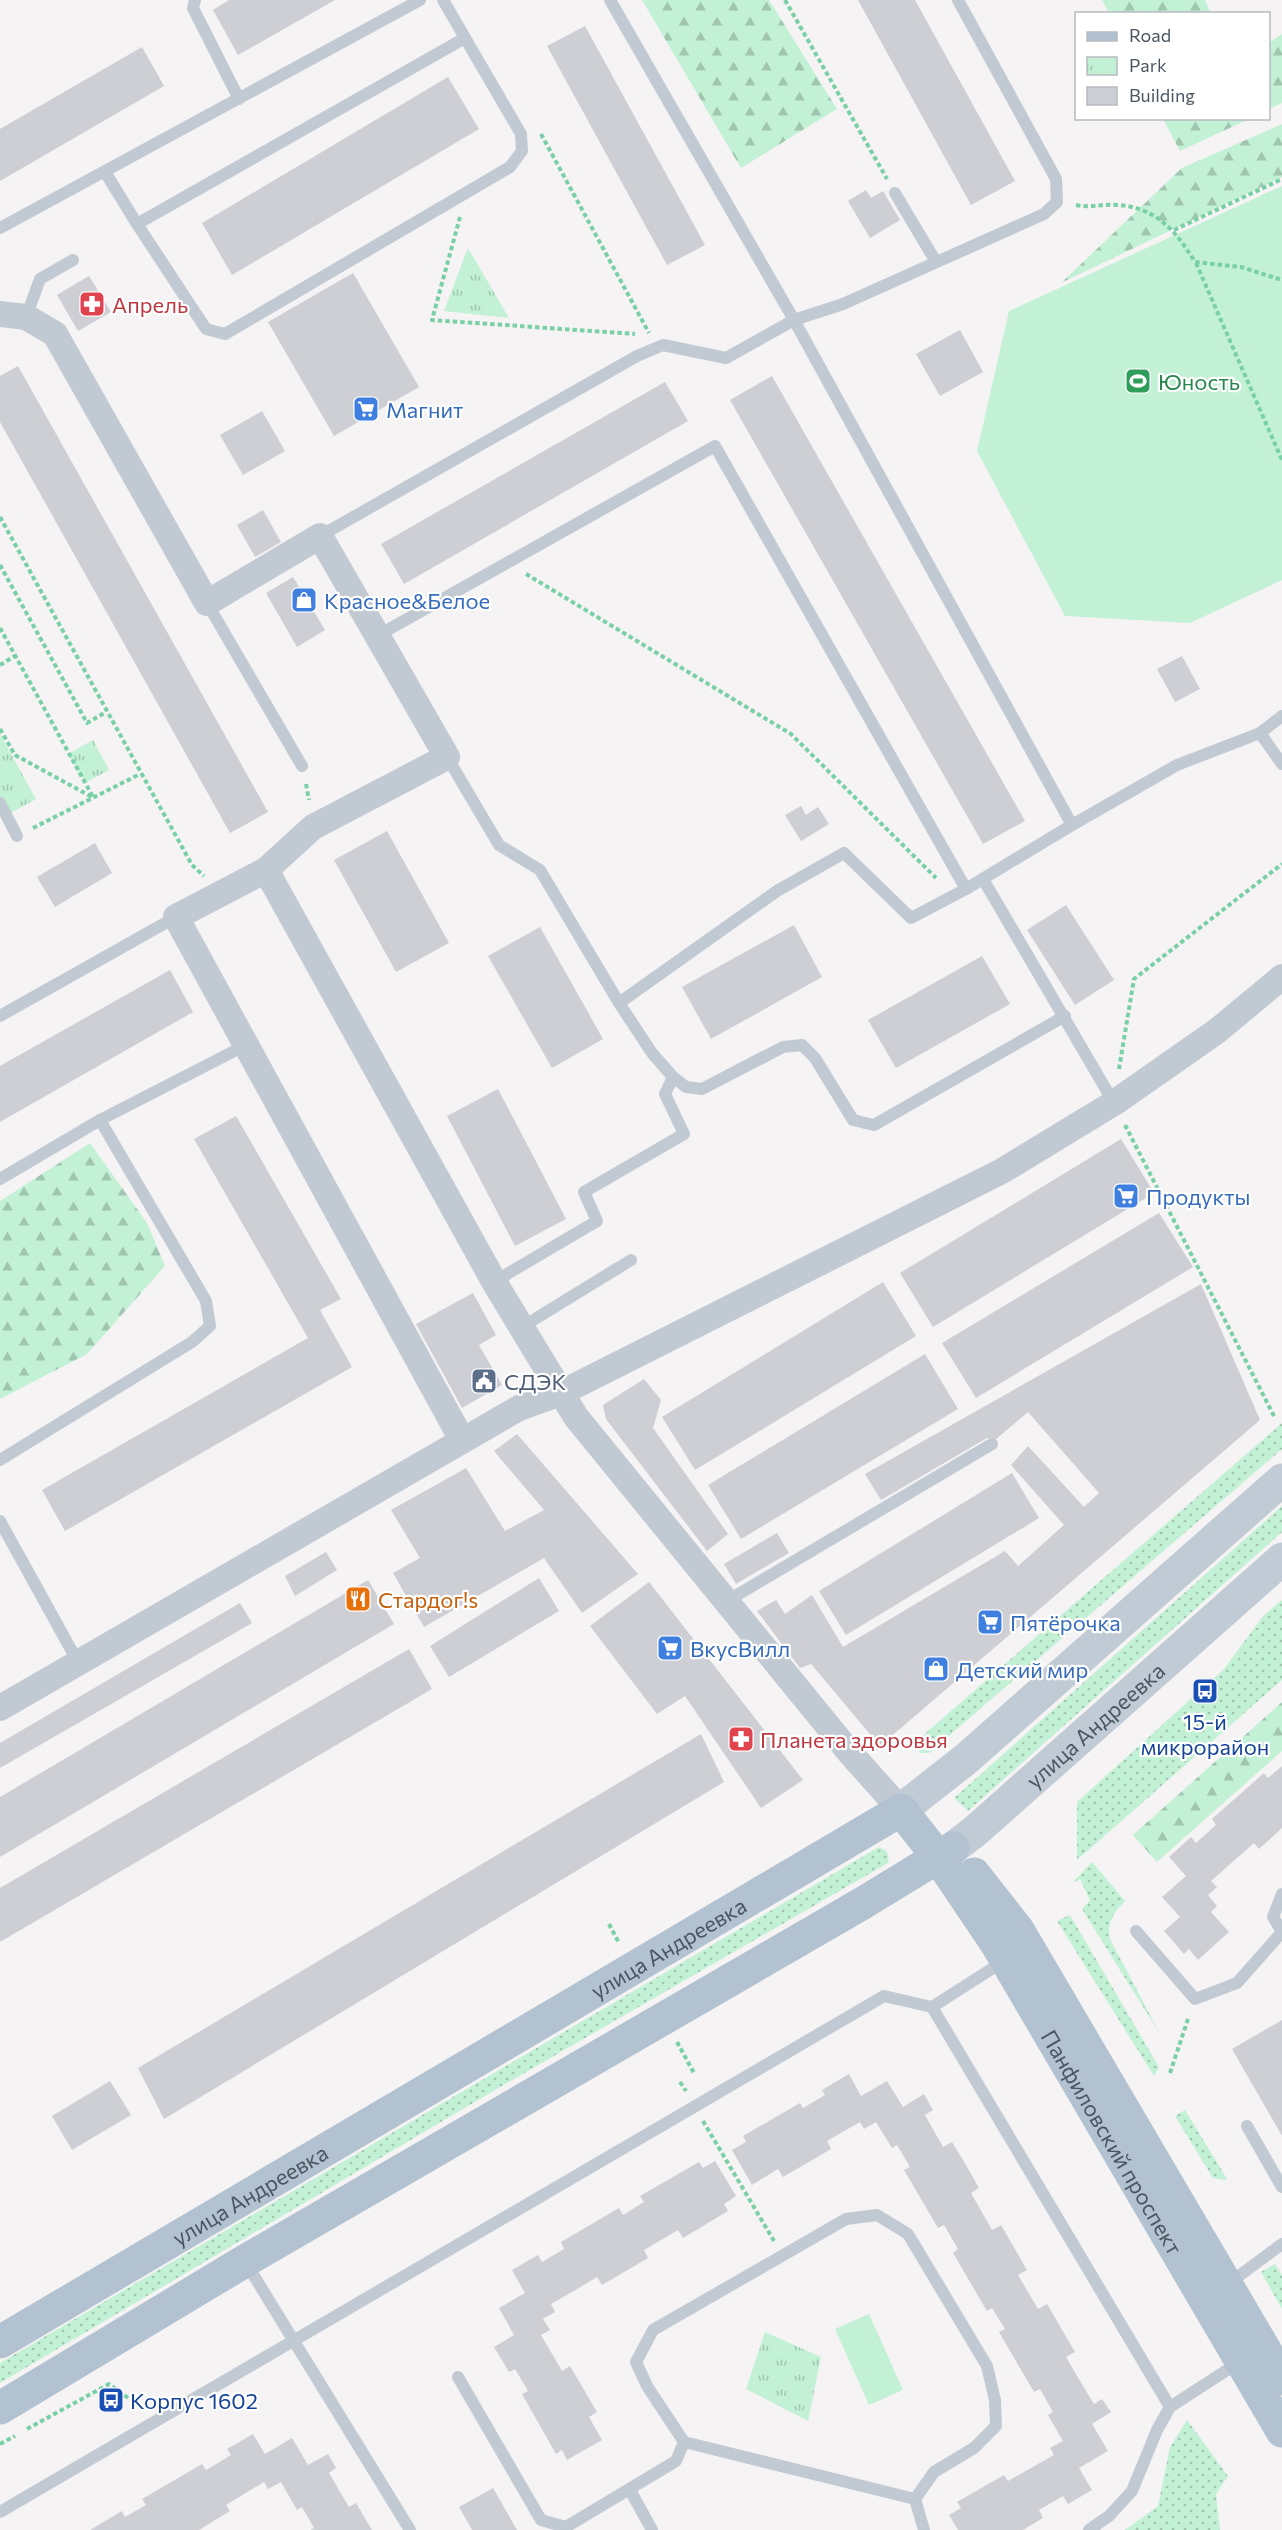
<svg xmlns="http://www.w3.org/2000/svg" width="1282" height="2530" viewBox="0 0 1282 2530" font-family="Commissioner,sans-serif">
<defs>
<pattern id="grass-dots" width="8" height="8" patternUnits="userSpaceOnUse" patternTransform="scale(1.5)"><rect width="8" height="8" fill="#c3f1d5"/><path d="M2 2h.1M6 6h.1" fill="none" stroke="#a0c6b0" stroke-width="1.8" stroke-linecap="round"/></pattern>
<pattern id="forest-firs" width="22" height="20" patternUnits="userSpaceOnUse" patternTransform="scale(1.5)"><rect width="22" height="20" fill="#c3f1d5"/><path d="M5 1l3.5 6h-7zM16 11l3.5 6h-7z" fill="#a0c6b0"/></pattern>
<pattern id="park-tufts" width="24" height="20" patternUnits="userSpaceOnUse" patternTransform="scale(1.5)"><rect width="24" height="20" fill="#c3f1d5"/><path d="M3 7l-1-3M5 7V3M7 7l1-3M15 17l-1-3M17 17v-4M19 17l1-3" fill="none" stroke="#a0c6b0"/></pattern>
</defs>
<rect width="100%" height="100%" fill="#f5f3f3"/>
<g fill="url(#grass-dots)">
<path d="M1282 1423V1449L929 1753H919L921 1737Z"/>
<path d="M1282 1506V1532L968 1811 954 1798Z"/>
<path d="M1282 1600V1680L1077 1860V1802L1224 1669 1264 1615Z"/>
<path d="M879 1847C887 1850 890 1854 888 1863L495 2090 0 2383V2363Z"/>
<path d="M1092 1862 1125 1901C1114 1913 1107 1921 1110 1939L1160 2034 1082 1909 1090 1900 1080 1879 1072 1883Z"/>
<path d="M1070 1915 1159 2067 1154 2076 1057 1921Z"/>
<path d="M1185 2110 1227 2179 1225 2180 1213 2178 1175 2116Z"/>
<path d="M1275 2264 1282 2275V2309L1261 2272Z"/>
<path d="M1187 2420 1228 2476 1216 2494 1220 2530H1125L1158 2506 1170 2447Z"/>
</g>
<g fill="url(#forest-firs)">
<path d="M642 0H769L837 109 741 168Z"/>
<path d="M1102 0H1205L1209 10 1214 13H1109Z"/>
<path d="M1282 34V103L1269 109V43Z"/>
<path d="M1163 119H1249L1180 151Z"/>
<path d="M1282 124V177L1061 283 1182 168Z"/>
<path d="M90 1143 147 1223 165 1266 87 1354 0 1399V1201Z"/>
<path d="M1282 1702V1751L1157 1862 1133 1835Z"/>
</g>
<g fill="url(#park-tufts)">
<path d="M468 248 509 318 444 311Z"/>
<path d="M0 734 36 799 7 815 0 803Z"/>
<path d="M93 740 109 770 85 783 68 754Z"/>
<path d="M765 2332 821 2357 808 2421 746 2389Z"/>
</g>
<g fill="#c3f1d5">
<path d="M1282 186V580L1190 623 1065 616 977 451 1009 311Z"/>
<path d="M869 2314 903 2390 869 2405 835 2329Z"/>
</g>
<g fill="#cdcfd5">
<path d="M229 0H335L238 55 213 10Z"/>
<path d="M858 0H915L1015 181 971 205Z"/>
<path d="M585 26 705 245 667 265 547 46Z"/>
<path d="M142 47 164 86 0 181V129Z"/>
<path d="M448 77 479 129 232 275 202 223Z"/>
<path d="M866 190 871 198 883 191 900 220 870 238 848 201Z"/>
<path d="M353 273 419 387 334 436 268 322Z"/>
<path d="M89 276 111 312 78 331 57 295Z"/>
<path d="M960 330 983 372 940 396 916 354Z"/>
<path d="M18 366 268 812 230 833 0 422V376Z"/>
<path d="M772 376 1025 821 983 844 730 400Z"/>
<path d="M665 382 688 421 404 584 381 544Z"/>
<path d="M262 411 285 451 243 475 220 435Z"/>
<path d="M263 510 281 542 255 557 237 525Z"/>
<path d="M293 577 325 630 297 647 266 593Z"/>
<path d="M1182 656 1200 689 1175 702 1157 669Z"/>
<path d="M801 806 806 815 818 807 829 824 801 841 785 815Z"/>
<path d="M387 831 449 943 396 972 334 860Z"/>
<path d="M95 843 112 873 55 907 37 877Z"/>
<path d="M1066 905 1114 980 1075 1005 1027 930Z"/>
<path d="M794 925 822 977 711 1039 682 987Z"/>
<path d="M540 927 603 1039 552 1068 488 956Z"/>
<path d="M982 956 1010 1004 896 1068 868 1020Z"/>
<path d="M170 970 193 1012 0 1122V1066Z"/>
<path d="M498 1089 566 1219 515 1246 447 1116Z"/>
<path d="M236 1116 341 1299 320 1310 352 1367 65 1531 42 1490 308 1338 194 1139Z"/>
<path d="M1121 1139 1154 1193 933 1327 900 1273Z"/>
<path d="M1159 1213 1193 1267 976 1398 942 1343Z"/>
<path d="M883 1282 916 1336 695 1470 662 1417Z"/>
<path d="M1201 1284 1260 1420 880 1746 811 1664 800 1668 757 1611 776 1600 785 1614 812 1595 843 1647 1005 1551 1018 1566 1064 1525 1011 1465 1028 1446 1084 1507 1099 1493 1028 1412 996 1439 987 1438 881 1500 865 1474Z"/>
<path d="M473 1293 496 1335 479 1345 502 1385 462 1408 416 1324Z"/>
<path d="M925 1354 958 1409 741 1539 708 1485Z"/>
<path d="M644 1379 661 1400 653 1428 728 1534 707 1551 606 1419 603 1405Z"/>
<path d="M517 1434 638 1574 582 1613 544 1558 424 1627 393 1573 420 1558 391 1510 466 1468 505 1531 544 1510 494 1451Z"/>
<path d="M1012 1473 1039 1518 846 1635 819 1591Z"/>
<path d="M777 1533 789 1553 736 1584 724 1564Z"/>
<path d="M326 1552 337 1570 295 1596 285 1576Z"/>
<path d="M539 1578 559 1611 449 1677 430 1646Z"/>
<path d="M368 1580 394 1624 0 1857V1797Z"/>
<path d="M649 1582 803 1780 761 1808 685 1696 657 1714 590 1626Z"/>
<path d="M240 1603 252 1623 0 1768V1743Z"/>
<path d="M409 1649 432 1689 0 1942V1888Z"/>
<path d="M701 1734 724 1782 164 2119 138 2068Z"/>
<path d="M1282 1766V1828L1259 1849 1254 1843 1211 1881 1217 1887 1208 1895 1217 1906 1211 1912 1229 1932 1198 1960 1189 1949 1184 1954 1164 1931 1180 1917 1162 1897 1186 1876 1169 1857 1191 1837 1196 1843 1216 1825 1212 1819 1264 1773 1268 1778Z"/>
<path d="M1282 2020V2136L1232 2049Z"/>
<path d="M849 2074 861 2096 887 2081 903 2107 924 2094 933 2110 925 2115 943 2147 952 2142 966 2165 979 2188 971 2193 992 2230 1001 2225 1027 2270 1018 2275 1038 2309 1047 2304 1075 2352 1066 2357 1080 2381 1094 2404 1102 2399 1111 2412 1092 2424 1108 2451 1079 2468 1092 2490 1068 2504 1063 2496 1039 2510 1043 2518 1023 2530H958L949 2515 961 2508 957 2502 1004 2475 1008 2481 1054 2455 1050 2448 1063 2441 1048 2415 1053 2412 1040 2389 1034 2392 999 2332 1005 2329 992 2308 987 2311 953 2253 958 2249 944 2225 938 2228 904 2170 910 2167 897 2145 892 2148 876 2122 864 2129 860 2122 827 2141 831 2149 783 2177 778 2169 752 2185 732 2150 746 2142 743 2136 800 2103 803 2108 825 2095 822 2090Z"/>
<path d="M110 2081 131 2115 72 2150 52 2116Z"/>
<path d="M715 2161 736 2196 724 2204 728 2211 683 2238 678 2230 644 2250 648 2258 602 2285 597 2277 574 2291 551 2304 555 2312 543 2319 550 2330 541 2335 562 2371 570 2366 597 2412 589 2417 602 2440 567 2460 562 2450 556 2454 522 2394 528 2391 515 2369 509 2372 494 2347 514 2335 499 2308 525 2293 512 2270 538 2255 542 2262 564 2249 561 2242 619 2208 623 2215 644 2202 640 2196 699 2162 703 2168Z"/>
<path d="M253 2434 265 2454 292 2438 308 2465 328 2454 336 2468 329 2473 349 2507 356 2503 372 2530H310L314 2528 302 2507 297 2510 281 2482 268 2489 264 2482 226 2505 230 2511 199 2530H90L122 2511 125 2517 146 2505 142 2499 202 2464 206 2470 218 2463 231 2455 227 2449Z"/>
<path d="M493 2488 517 2530H472L459 2507Z"/>
</g>
<g fill="none" stroke-linecap="round" stroke-linejoin="round">
<g stroke="#7ad0a6" stroke-width="4" stroke-dasharray="4.5 3" stroke-linecap="butt">
<path d="M785 0 887 179"/>
<path d="M541 134 649 333"/>
<path d="M1076 205C1090 208 1103 204 1117 205 1156 207 1176 231 1195 262L1241 267 1282 280"/>
<path d="M460 217 432 320 635 334"/>
<path d="M1174 230 1282 179"/>
<path d="M1196 263 1282 460"/>
<path d="M0 517 192 865 204 876"/>
<path d="M0 565 87 723 106 712"/>
<path d="M526 574 791 734 936 878"/>
<path d="M0 628 93 797"/>
<path d="M0 665 15 656"/>
<path d="M0 729 15 755 92 797"/>
<path d="M306 784 309 800"/>
<path d="M33 828 140 774"/>
<path d="M1119 1069 1134 979 1282 864"/>
<path d="M1125 1125 1275 1418"/>
<path d="M609 1924 619 1943"/>
<path d="M677 2042 694 2073"/>
<path d="M1170 2073 1189 2016"/>
<path d="M680 2082 686 2091"/>
<path d="M703 2121 774 2241"/>
<path d="M27 2429 109 2384 142 2408"/>
<path d="M0 2444 15 2436"/>
</g>
<g stroke="#c1cad2" stroke-width="12">
<path d="M195 0 193 8 239 99"/>
<path d="M610 0 794 320 1072 825 966 889 911 918 844 853 777 891 619 1003"/>
<path d="M105 172 137 224 465 38"/>
<path d="M895 193 936 262"/>
<path d="M137 224 206 329 225 334 510 167 522 151 521 134 443 0"/>
<path d="M0 228 420 0"/>
<path d="M26 317 40 279 73 260"/>
<path d="M320 536 637 356 663 345 726 358 794 320 843 304 1044 214 1057 202 1056 179 958 0"/>
<path d="M207 603 302 766"/>
<path d="M377 636 715 446 966 889"/>
<path d="M1260 733 1282 764"/>
<path d="M447 757 499 845 540 870 619 1003 652 1053 673 1077 686 1087 702 1089 783 1047 802 1045 815 1058 853 1120 874 1125 1065 1016"/>
<path d="M0 803 17 836"/>
<path d="M1072 825 1177 765 1260 733 1282 716"/>
<path d="M983 879 1114 1103"/>
<path d="M0 1016 176 917"/>
<path d="M0 1179 100 1120 248 1044"/>
<path d="M496 1285 507 1274 597 1221 584 1192 684 1134 665 1094 673 1077"/>
<path d="M522 1327 631 1260"/>
<path d="M0 1460 192 1342 210 1326 206 1301 100 1120"/>
<path d="M0 1521 79 1664"/>
<path d="M727 1601 992 1444"/>
<path d="M1282 1894 1273 1917 1282 1932"/>
<path d="M1136 1931 1195 1999 1237 1983 1282 1932"/>
<path d="M1004 1961 932 2007 1170 2407"/>
<path d="M1247 2126 1282 2187"/>
<path d="M246 2263 410 2530"/>
<path d="M1228 2284 1282 2244"/>
<path d="M458 2377 541 2520 566 2527 676 2461 684 2442 647 2386 636 2362 653 2330 846 2219 877 2215 908 2234 987 2366 995 2400 996 2426 974 2448 934 2472 915 2499 924 2530"/>
<path d="M684 2442 915 2499"/>
<path d="M630 2490 652 2530"/>
<path d="M0 2512 884 1996 932 2007"/>
<path d="M1089 2530 1109 2516 1132 2491 1157 2430 1170 2407 1241 2361"/>
</g>
<g stroke="#c1cad2" stroke-width="26">
<path d="M0 314 26 317 55 334 207 603 320 536 447 757 313 827 266 870 176 917 462 1440"/>
<path d="M266 870 496 1285 576 1417 850 1753 901 1810"/>
<path d="M0 1708 519 1408 561 1393 1002 1171 1114 1103 1217 1031 1282 977"/>
</g>
<g stroke="#c1cbd6" stroke-width="33">
<path d="M901 1810 966 1759 1282 1480"/>
<path id="s1" d="M953 1848 974 1832 1282 1559"/>
</g>
<g stroke="#b3c2d1" stroke-width="33">
<path id="s2" d="M901 1810 938 1857 996 1943 1282 2431"/>
<path d="M974 1874 1018 1930 1282 2379"/>
<path id="s3" d="M0 2342 901 1810"/>
<path d="M0 2408 245 2261 863 1903 953 1848"/>
</g>
</g>
<defs>
<g id="pharmacy-square" transform="scale(1.35)"><rect x="-9" y="-9" width="18" height="18" rx="4" fill="#e0444e" stroke="#fff"/><path d="M-2-6h4v4h4v4h-4v4h-4v-4h-4v-4h4Z" fill="#fff"/></g>
<g id="stadium-square" transform="scale(1.35)"><rect x="-9" y="-9" width="18" height="18" rx="4" fill="#2e9e5b" stroke="#fff"/><path d="M0-5a6.5 5 0 1 0 0 10a6.5 5 0 1 0 0-10ZM-3.5-1.8h7v3.6h-7Z" fill="#fff"/></g>
<g id="supermarket-square" transform="scale(1.35)"><rect x="-9" y="-9" width="18" height="18" rx="4" fill="#3f7fe0" stroke="#fff"/><path d="M-6-5.5h2.5l.6 2H6L4.5 2H-2.5L-4.4-4H-6ZM-1.5 3.2a1.3 1.3 0 1 0 .1 0ZM3 3.2a1.3 1.3 0 1 0 .1 0Z" fill="#fff"/></g>
<g id="shop-square" transform="scale(1.35)"><rect x="-9" y="-9" width="18" height="18" rx="4" fill="#3f7fe0" stroke="#fff"/><path d="M-5-2.5h2.3a2.7 3.5 0 0 1 5.4 0H5L5.5 6h-11ZM-1.5-2.5h3a1.5 2.3 0 0 0-3 0Z" fill="#fff"/></g>
<g id="civic-square" transform="scale(1.35)"><rect x="-9" y="-9" width="18" height="18" rx="4" fill="#5c6f8a" stroke="#fff"/><path d="M-.6-6.5H3V-4.5H.6V-3L4-1V1h2V6H-6V1h2V-1L-.6-3ZM-1.2 2.5V6h2.4V2.5Z" fill="#fff"/></g>
<g id="restaurant-square" transform="scale(1.35)"><rect x="-9" y="-9" width="18" height="18" rx="4" fill="#e8710a" stroke="#fff"/><path d="M-5-6h1v4h1v-4h1v4h1v-4h1v5L-1.5 .5V6h-2V.5L-5-1ZM5-6V6H3V1.5H1.5Q1.5-4 5-6Z" fill="#fff"/></g>
<g id="bus-square" transform="scale(1.35)"><rect x="-9" y="-9" width="18" height="18" rx="4" fill="#1a4fb4" stroke="#fff"/><path d="M-5-6H5V4H4V6H2V4H-2V6H-4V4H-5ZM-3.5-4V0h7V-4ZM-3.5 1.2v1.5H-2V1.2ZM2 1.2v1.5H3.5V1.2Z" fill="#fff"/></g>
</defs>
<g fill-rule="evenodd">
<use href="#pharmacy-square" x="92" y="304"/>
<use href="#stadium-square" x="1138" y="381"/>
<use href="#supermarket-square" x="366" y="409"/>
<use href="#shop-square" x="304" y="600"/>
<use href="#supermarket-square" x="1126" y="1196"/>
<use href="#civic-square" x="484" y="1381"/>
<use href="#restaurant-square" x="358" y="1599"/>
<use href="#supermarket-square" x="990" y="1622"/>
<use href="#supermarket-square" x="670" y="1648"/>
<use href="#shop-square" x="936" y="1669"/>
<use href="#bus-square" x="1205" y="1691"/>
<use href="#pharmacy-square" x="741" y="1739"/>
<use href="#bus-square" x="111" y="2400"/>
</g>
<g text-anchor="middle" dominant-baseline="central" stroke-width="4.5" stroke-linejoin="round" paint-order="stroke">
<g font-size="22" fill="#be3a42" stroke="#fff" text-anchor="start">
<text x="112" y="304">Апрель</text>
<text x="760" y="1739">Планета здоровья</text>
</g>
<g font-size="22" fill="#27864d" stroke="#fff" text-anchor="start">
<text x="1158" y="381">Юность</text>
</g>
<g font-size="22" fill="#366cbe" stroke="#fff" text-anchor="start">
<text x="386" y="409">Магнит</text>
<text x="324" y="600">Красное&amp;Белое</text>
<text x="1146" y="1196">Продукты</text>
<text x="1010" y="1622">Пятёрочка</text>
<text x="690" y="1648">ВкусВилл</text>
<text x="956" y="1669">Детский мир</text>
</g>
<g font-size="22" fill="#4e5e75" stroke="#fff" text-anchor="start">
<text x="504" y="1381">СДЭК</text>
</g>
<g font-size="22" fill="#c56008" stroke="#fff" text-anchor="start">
<text x="378" y="1599">Стардог!s</text>
</g>
<g font-size="22" fill="#164399" stroke="#fff">
<text x="1205" y="1721">15-й<tspan x="1205" dy="25">микрорайон</tspan></text>
<text x="130" y="2400" text-anchor="start">Корпус 1602</text>
</g>
<g font-size="22" fill="#4a5661" stroke="#fff">
<text stroke="none"><textPath href="#s1" startOffset="188">улица Андреевка</textPath></text>
<text stroke="none"><textPath href="#s3" startOffset="776">улица Андреевка</textPath></text>
<text stroke="none"><textPath href="#s2" startOffset="394">Панфиловский проспект</textPath></text>
<text stroke="none"><textPath href="#s3" startOffset="290">улица Андреевка</textPath></text>
</g>
</g>
<rect x="1075" y="12" width="195" height="108" fill="#ffffff" stroke="#b7bbc0" stroke-width="1.5"/>
<rect x="1087" y="32" width="30" height="9" fill="#b3c2d1" stroke="#b7bbc0" stroke-width="1.5"/>
<text x="1129" y="42" font-size="18" fill="#4a5661">Road</text>
<rect x="1087" y="57" width="30" height="18" fill="url(#park-tufts)" stroke="#b7bbc0" stroke-width="1.5"/>
<text x="1129" y="72" font-size="18" fill="#4a5661">Park</text>
<rect x="1087" y="87" width="30" height="18" fill="#cdcfd5" stroke="#b7bbc0" stroke-width="1.5"/>
<text x="1129" y="102" font-size="18" fill="#4a5661">Building</text>
</svg>
